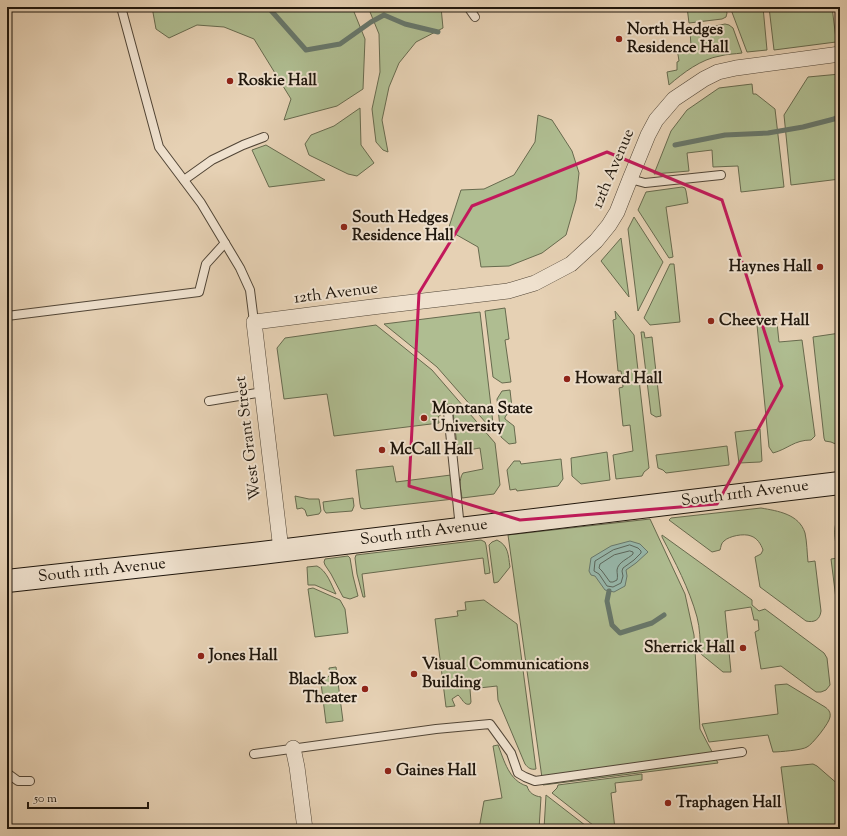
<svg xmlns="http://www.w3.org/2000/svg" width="847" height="836" viewBox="0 0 847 836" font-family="'Sorts Mill Goudy',serif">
<rect width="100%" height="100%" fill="#e6d1b4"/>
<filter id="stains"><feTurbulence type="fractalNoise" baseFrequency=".005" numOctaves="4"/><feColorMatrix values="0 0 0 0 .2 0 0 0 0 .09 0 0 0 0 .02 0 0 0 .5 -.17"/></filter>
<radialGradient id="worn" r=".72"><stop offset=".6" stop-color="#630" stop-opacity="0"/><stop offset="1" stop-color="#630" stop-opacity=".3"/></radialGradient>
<g fill="#afbd91" stroke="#676a4e">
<path d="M152 7H352L365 39 363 89 337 106 284 120 291 99 254 39 224 27 197 25 169 38 156 29Z"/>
<path d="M368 7H441L443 28 416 42 399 63 389 87 382 120 388 152 383 150 376 142 372 109 380 72 379 34Z"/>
<path d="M687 7H725L727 13 726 17 722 19 689 23Z"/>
<path d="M730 7H763L767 50 747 52Z"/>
<path d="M769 7H832L836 39V42L774 50Z"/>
<path d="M725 24 729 25 733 28 742 53C735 54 727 54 720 56 701 59 683 73 669 85L667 72 677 70V62L679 61 677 48 691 46 690 31Z"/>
<path d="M840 74V179L791 185 784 115 808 77Z"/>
<path d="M752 84 753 94H756L775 109 784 187 741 192 738 166 713 167 712 150 687 153 689 171 654 174 671 131 687 110 719 88Z"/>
<path d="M360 108 361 145 374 163 357 176 348 174 309 155 305 144 311 135 334 126Z"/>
<path d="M538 115 552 120 572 151 579 173 576 200 566 235 542 253 509 266 481 267 478 247 448 230 461 190 484 189 514 175 535 142Z"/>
<path d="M266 145 325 180 269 187 252 150Z"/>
<path d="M682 187 685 188 686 191 688 203 666 207 673 257 669 258 638 210 646 192Z"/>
<path d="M634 217 663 262 638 311 628 229Z"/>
<path d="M621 238 629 297 601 261Z"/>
<path d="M670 264H674L680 322 650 325 644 318Z"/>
<path d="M505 308 509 339 505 340 511 382 502 383 493 377 485 311Z"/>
<path d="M615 311 634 335 649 468 644 472 642 476 616 479 613 455 633 451 630 425 623 426 619 388 623 387 621 371H618L613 320 616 319Z"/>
<path d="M480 312 494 432 437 367 384 324Z"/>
<path d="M777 323 779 342 802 340 815 436 811 440C794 440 788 449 773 453L769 447 757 325Z"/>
<path d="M376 325 432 370 495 443 500 485 494 494 462 498C461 490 458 480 463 473L483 469 480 448C472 449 461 453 457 445L452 404 443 405 444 412 438 417 439 423 334 436 327 394 284 399 277 348 285 338Z"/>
<path d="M641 332H644L645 338 652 337 661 416 656 417 651 414Z"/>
<path d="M840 333V446L831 442 825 441 824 438 813 337Z"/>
<path d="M510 390 512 408 505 417V419L514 426 516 443 509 444 501 437 497 399 502 391Z"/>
<path d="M760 429 762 461 760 462 739 463 735 432Z"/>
<path d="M727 446 729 463V465L666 473 663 470 658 468 656 455Z"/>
<path d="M607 452 610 480 581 484 572 476 571 458Z"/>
<path d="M561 459 563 479 558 486 517 491 516 489 510 490 507 470 514 461H520L521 464Z"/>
<path d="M393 466 396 482 451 475 454 499 364 509 361 508 360 504 356 470Z"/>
<path d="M295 496 309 499H319L321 511 319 514 307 516 305 510 302 508 297 509Z"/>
<path d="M353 498 354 506 352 511 326 513 324 510 323 502Z"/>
<path d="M761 508C778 511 799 514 805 533 807 542 807 553 808 562L815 561 821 611C820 620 814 623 806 621L760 587 755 557 761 554 763 550C761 544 757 538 751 536 744 533 729 536 724 541 721 543 721 547 720 550L712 552 669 520 671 518Z"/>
<path d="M840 514V608L837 607 831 559 838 558C836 542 831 527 840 514Z"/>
<path d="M650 519 685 594 694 635 700 729 718 763 543 785 508 535Z"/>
<path d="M662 535 752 600V605L759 611 765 609 824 653 827 658 830 685 826 690 821 692H816L781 666 761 669 755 632 759 630 758 620H754L751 607 725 611 731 672H723L701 654C700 641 700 628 697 617 689 588 675 562 662 537Z"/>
<path d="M481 540 485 542 486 545 490 573 485 574 483 558 362 574 365 597H363L357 574 355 558 356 555Z"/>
<path d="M497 540C509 546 508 555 510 567L498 582 494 583 489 545 492 542Z"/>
<path d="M348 556 350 558 353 576 358 596 350 599 343 597 331 574 325 565 324 562 325 559Z"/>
<path d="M317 566C327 571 331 584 336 594L315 585H308L307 567Z"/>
<path d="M313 588 340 600 345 609 348 633 315 637 308 589Z"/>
<path d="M484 600 517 624 536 769C531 770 528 768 525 764L498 700 497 686 470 689 471 702 470 704C464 706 462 698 458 695L452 699 455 706 446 707 435 619 458 616 457 611 466 610 465 602Z"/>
<path d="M336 667 343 721 326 723 321 683 330 675 329 668Z"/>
<path d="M787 684 825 707C828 709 831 712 830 717 830 722 812 745 807 747 803 750 779 752 773 752L768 735 709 742 702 724 778 714 775 685Z"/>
<path d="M498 745C504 760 509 781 527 786 529 793 534 796 541 797L539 829H479L484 801 502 798 493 746Z"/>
<path d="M813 764 817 766 840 786V829H789L781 767Z"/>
<path d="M642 774V780L615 783 616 792 611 793 615 829H598L552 793 557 788 558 785Z"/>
<path d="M546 795 590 829H544Z"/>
</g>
<path fill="#97b7aa" stroke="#67776b" d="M630 541 640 544 648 552 636 563 626 570 627 576 625 586 614 592 605 590 595 576 591 575 589 571 591 558 611 546Z"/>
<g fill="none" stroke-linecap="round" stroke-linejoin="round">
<g stroke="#5b665b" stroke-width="1">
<path d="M630 545 638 548 641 551V553L634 560 623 568 622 571 623 576 621 583 613 587 607 586 599 574 594 571 595 561 613 550Z"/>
<path d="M630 551 633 552V554C628 559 618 562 617 570 617 574 618 576 617 580L613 582H610L602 571 599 568 600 564 614 555Z"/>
</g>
<g stroke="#67776b" stroke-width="5">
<path d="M268 7 306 50 340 44 371 22 384 15 405 24 438 32"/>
<path d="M675 145 725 135 768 133 803 127 834 119 840 116"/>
<path d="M609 591 607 601 612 625 620 633 652 623 664 615"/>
</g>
<g stroke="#514536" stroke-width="10">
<g id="lane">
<path d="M121 7 159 147 201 203 240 268 250 290 254 322"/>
<path d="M468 7 475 17"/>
<path d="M630 179 645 183 721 175"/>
<path d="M184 180 212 160 243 145 264 137"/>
<path d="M7 316 199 292 206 264 225 243"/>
<path d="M209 401 263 392"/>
<path d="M448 412 460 528"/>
<path d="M254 754 436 729 490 724 511 753 518 773 525 777 535 781 742 752"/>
<path d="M7 773 18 781H30"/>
</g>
</g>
<g stroke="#514536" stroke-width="16">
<g id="street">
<path d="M281 550 254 322 372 307 508 291 535 283 571 264 596 241 609 225 617 212 630 179 648 135 656 120 674 99 704 79 718 72 736 68 840 54"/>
<path d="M293 748 297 767 305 829"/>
</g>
</g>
<g stroke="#1f160c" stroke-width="24">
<path id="secondary" d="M7 581 253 554 840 483"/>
</g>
<use href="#lane" stroke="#efe1ce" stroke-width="8"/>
<use href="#street" stroke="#efe1ce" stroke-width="15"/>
<use href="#secondary" stroke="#efe1ce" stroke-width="22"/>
</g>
<path fill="none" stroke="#c2185b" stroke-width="3" stroke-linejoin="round" d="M607 152 722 200 782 386 717 504 520 520 409 486 419 293 472 206Z"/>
<g fill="#8f2418" stroke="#efe1ce" stroke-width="1.5">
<circle cx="619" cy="39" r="4"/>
<circle cx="230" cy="81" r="4"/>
<circle cx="344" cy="227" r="4"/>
<circle cx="820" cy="267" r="4"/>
<circle cx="711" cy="321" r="4"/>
<circle cx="567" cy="379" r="4"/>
<circle cx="424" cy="418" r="4"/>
<circle cx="382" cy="450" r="4"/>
<circle cx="743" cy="648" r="4"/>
<circle cx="201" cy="656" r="4"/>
<circle cx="414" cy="674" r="4"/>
<circle cx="365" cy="689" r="4"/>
<circle cx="388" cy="771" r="4"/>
<circle cx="668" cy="803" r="4"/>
</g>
<g text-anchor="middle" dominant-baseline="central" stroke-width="4" stroke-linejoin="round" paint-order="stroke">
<g font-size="16" font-weight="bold" fill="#1f160c" stroke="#efe1ce" text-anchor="start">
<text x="627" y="30">North Hedges<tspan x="627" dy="18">Residence Hall</tspan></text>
<text x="238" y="81">Roskie Hall</text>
<text x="352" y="218">South Hedges<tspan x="352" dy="18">Residence Hall</tspan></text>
<text x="812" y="267" text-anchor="end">Haynes Hall</text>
<text x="719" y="321">Cheever Hall</text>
<text x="575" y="379">Howard Hall</text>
<text x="432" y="409">Montana State<tspan x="432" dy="18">University</tspan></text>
<text x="390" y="450">McCall Hall</text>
<text x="735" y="648" text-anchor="end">Sherrick Hall</text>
<text x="209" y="656">Jones Hall</text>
<text x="422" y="665">Visual Communications<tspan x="422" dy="18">Building</tspan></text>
<text x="357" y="680" text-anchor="end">Black Box<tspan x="357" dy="18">Theater</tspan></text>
<text x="396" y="771">Gaines Hall</text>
<text x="676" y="803">Traphagen Hall</text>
</g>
<g font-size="16" fill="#1f160c" stroke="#efe1ce">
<text transform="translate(614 169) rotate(-67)">12th Avenue</text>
<text transform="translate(336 294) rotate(-7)">12th Avenue</text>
<text transform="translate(249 438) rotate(-97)">West Grant Street</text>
<text transform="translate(745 494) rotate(-7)">South 11th Avenue</text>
<text transform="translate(424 533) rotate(-7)">South 11th Avenue</text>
<text transform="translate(102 571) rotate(-6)">South 11th Avenue</text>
</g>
</g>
<rect width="847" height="836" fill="none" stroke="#e6d1b4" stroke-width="24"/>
<rect x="8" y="8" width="831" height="820" fill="none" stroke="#1f160c" stroke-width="2"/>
<rect x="12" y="12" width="823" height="812" fill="none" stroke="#1f160c"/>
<path d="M28 802v6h120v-6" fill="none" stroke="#1f160c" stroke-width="2"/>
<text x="34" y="802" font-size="12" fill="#1f160c" stroke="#efe1ce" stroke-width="3" paint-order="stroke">50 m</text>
<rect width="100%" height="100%" filter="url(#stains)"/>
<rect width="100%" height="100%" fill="url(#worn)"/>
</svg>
